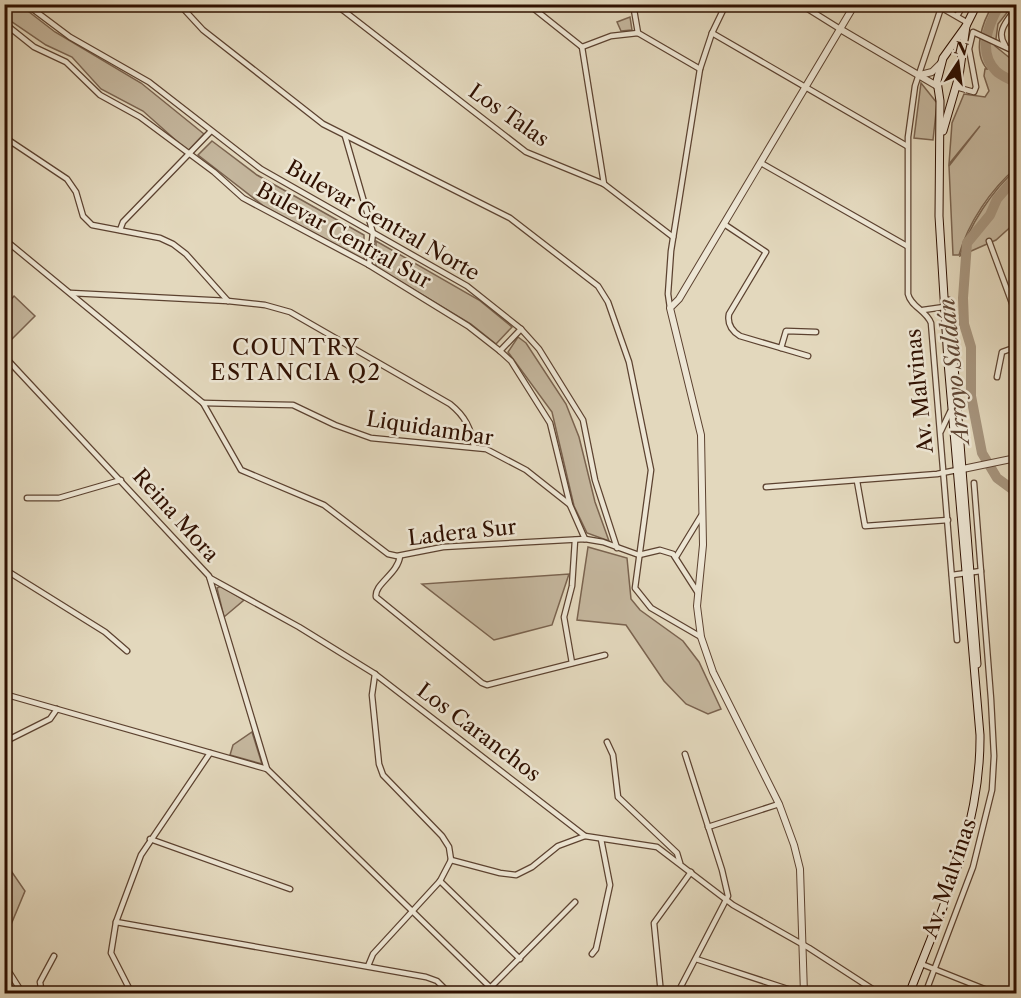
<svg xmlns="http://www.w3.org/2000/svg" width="1021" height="998" viewBox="0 0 1021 998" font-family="'Libre Caslon Text',serif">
<rect width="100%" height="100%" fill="#e3d8bd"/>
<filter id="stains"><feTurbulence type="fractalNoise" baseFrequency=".00333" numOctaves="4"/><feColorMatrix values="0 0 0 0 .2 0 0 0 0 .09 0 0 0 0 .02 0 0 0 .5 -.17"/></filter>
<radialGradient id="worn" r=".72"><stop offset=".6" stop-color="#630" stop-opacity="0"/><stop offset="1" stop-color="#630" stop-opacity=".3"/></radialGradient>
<g fill="#c4b69d" stroke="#7a634f" stroke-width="1.5">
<path d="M10 5H20L55 32 141 83 204 134 188 151 143 111 101 89 72 57 46 45 5 17V9Z"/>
<path d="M993 5H1013L998 24 995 46 1016 63V88L1013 86 1016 89V168C991 189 968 223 959 255H953L949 166 980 126 949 164 952 123 964 94 985 97 989 91 984 76 985 69H987C972 52 982 22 993 5Z"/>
<path d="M630 17 632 30 621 31 617 22Z"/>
<path d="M921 83 937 103 933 140 914 138Z"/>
<path d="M212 141 257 175 364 235V260L265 207 198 155Z"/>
<path d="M1016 170V222L996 240 960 256C968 227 993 189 1016 170Z"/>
<path d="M376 241 479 300 512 327 496 344 471 324 376 267Z"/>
<path d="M14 296 35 316 5 346V307Z"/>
<path d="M518 337 526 343 566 404 579 437 595 502 609 541 587 533 574 506 552 412 508 352Z"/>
<path d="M588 547 627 558 631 599 640 610 683 641 699 662 721 709 708 714 686 704 664 681 626 625 577 620Z"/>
<path d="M569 574 552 625 494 640 422 584Z"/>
<path d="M221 586 244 600 224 617 217 588Z"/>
<path d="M252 732 262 764 230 755 233 745Z"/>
<path d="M5 862 25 891 5 939Z"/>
</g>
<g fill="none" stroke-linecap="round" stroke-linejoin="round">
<g stroke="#a6947d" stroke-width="10">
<path d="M1000 4C989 23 977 52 996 71 1001 76 1010 79 1016 83"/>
<path d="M1016 177 997 199 990 215 967 243 963 298 964 324 971 347V396L982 453 997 478 1016 492"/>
</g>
<g stroke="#5c4230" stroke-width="7">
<g id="minor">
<path d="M26 4 70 37 149 82 261 169 467 286 521 329 539 349 583 420 595 480 617 548"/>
<path d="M179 4 203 30 323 124 510 218 598 286 608 302 629 362 651 470 635 588 651 608 701 637"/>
<path d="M335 4 526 152 604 184 673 237"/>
<path d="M528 4 582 47"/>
<path d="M633 4 638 33"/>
<path d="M800 4 840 29"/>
<path d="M935 4 968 23"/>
<path d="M941 8 915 86 908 137V294C911 307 926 310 931 323L957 640"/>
<path d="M957 16 964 4"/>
<path d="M4 23 34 47 66 62 100 95 140 117 214 172 243 198 369 265 468 326 500 351 511 361 550 423 570 505 585 539"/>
<path d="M712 33 907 146"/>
<path d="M1005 45C995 31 1009 19 1016 8"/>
<path d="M582 47 604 184"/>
<path d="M582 47 611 36 638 33 700 69"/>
<path d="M956 87 974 92 976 87 969 49 973 32 1016 52"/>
<path d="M345 136 373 233 369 265"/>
<path d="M4 137 67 179 76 192 83 216 92 225 160 238 173 244 186 254 228 301"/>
<path d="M761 163 907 246"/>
<path d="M724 224 766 252 729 314C727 324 732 331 740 336L808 356"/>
<path d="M120 230 123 222 211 131"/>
<path d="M4 239 203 403 241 470 324 505 388 554 397 556 443 547 585 539 603 542 639 555 660 550 673 554 698 593"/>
<path d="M989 241 1016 314"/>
<path d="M71 293 228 301 265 305 290 312 450 404C465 416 471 428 474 447"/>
<path d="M670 308 668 294 671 251 700 69 712 33 726 4"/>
<path d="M923 310 944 307"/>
<path d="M781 348 786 331 816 332"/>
<path d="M500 351 521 329"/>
<path d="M4 356 209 576 267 769"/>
<path d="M997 377 1002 352 1016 347"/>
<path d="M203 403 293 405 335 425 371 438 486 449 526 470 569 504"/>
<path d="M941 431 950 412"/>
<path d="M857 481 865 526 948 520"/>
<path d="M766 487 937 474 957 470"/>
<path d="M27 498H59L121 480"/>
<path d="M400 556C398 574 374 584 376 597L482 683 487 685 605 655"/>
<path d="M676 557 701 516"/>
<path d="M4 569 105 632 127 651"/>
<path d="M952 575 981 571"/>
<path d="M210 578 299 627 375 674 585 836 657 847 733 905 809 948 880 994"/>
<path d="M572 663 564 617 572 586 575 540"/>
<path d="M375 674 372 695 379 764 383 775 442 836 449 847 451 860"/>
<path d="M4 694 267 769 497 994"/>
<path d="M4 742 50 719 57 709"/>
<path d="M607 742 613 755 618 797 677 853 680 863"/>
<path d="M708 827 779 804"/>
<path d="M150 839 290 889"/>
<path d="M451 860 500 873 516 875 532 867 558 846 585 836"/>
<path d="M440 881 520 959"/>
<path d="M116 922 426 977 437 981 450 994"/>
<path d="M592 954 596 949 610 885 601 839"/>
<path d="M696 959 803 994"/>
<path d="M4 964 23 994"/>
<path d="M924 965 997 994"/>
<path d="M368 966 373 954 440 881 451 860"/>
<path d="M491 987 575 902"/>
<path d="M42 994 40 982 54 956"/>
<path d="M132 994 111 953 116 922 141 855 210 753"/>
<path d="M661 994 654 923 691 872"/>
<path d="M677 994 728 896 722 870 685 754"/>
<path d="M925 994 973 867 992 790 994 756 991 699 974 483"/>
</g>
</g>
<g stroke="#5c4230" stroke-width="8">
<g id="tertiary">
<path d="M840 29 937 86"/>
<path d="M920 75 932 72 941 63"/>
<path d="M958 470 1016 458"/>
<path d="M804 994 800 869 794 845 779 804 713 672 701 637 697 606 703 545 701 435 670 308 679 299 855 4"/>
</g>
</g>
<g stroke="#2f1001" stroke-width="9">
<g id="secondary">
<path d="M943 131 959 76 966 26 977 4"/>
<path d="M949 301 977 664"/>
<path d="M909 994C942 909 981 828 980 735L948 362 939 216 940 101 937 81 943 58 966 26"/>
</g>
</g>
<use href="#minor" stroke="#ede6d4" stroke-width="4.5"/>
<use href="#tertiary" stroke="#ede6d4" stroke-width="6"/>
<use href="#secondary" stroke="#ede6d4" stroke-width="7"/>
</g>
<g text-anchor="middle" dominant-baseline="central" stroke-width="5" stroke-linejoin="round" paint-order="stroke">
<g font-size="21" fill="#2f1001" stroke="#ede6d4">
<text transform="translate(509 115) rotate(35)">Los Talas</text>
<text transform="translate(383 220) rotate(30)">Bulevar Central Norte</text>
<text transform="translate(344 235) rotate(29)">Bulevar Central Sur</text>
<text transform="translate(919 391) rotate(-96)">Av. Malvinas</text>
<text transform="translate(430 428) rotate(9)">Liquidambar</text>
<text transform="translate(176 515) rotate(48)">Reina Mora</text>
<text transform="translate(462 532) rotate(-6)">Ladera Sur</text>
<text transform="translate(479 732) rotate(37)">Los Caranchos</text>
<text transform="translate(949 878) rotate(-71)">Av. Malvinas</text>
</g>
<g font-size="22" letter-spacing="1.5" fill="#2f1001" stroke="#ede6d4">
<text x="296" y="347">COUNTRY<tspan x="296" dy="25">ESTANCIA Q2</tspan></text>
</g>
<g font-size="22" font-style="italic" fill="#5f4533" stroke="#ede6d4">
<text transform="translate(954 371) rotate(-96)">Arroyo Saldán</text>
</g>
</g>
<rect width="1021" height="998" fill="none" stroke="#e3d8bd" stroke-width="24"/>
<rect x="6" y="6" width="1009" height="986" fill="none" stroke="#2f1001" stroke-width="3"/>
<rect x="12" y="12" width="997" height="974" fill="none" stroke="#2f1001" stroke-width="1.5"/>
<g transform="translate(958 63) rotate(13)" stroke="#ede6d4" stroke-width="4.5" paint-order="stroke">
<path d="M0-4.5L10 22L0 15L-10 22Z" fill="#2f1001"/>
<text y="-9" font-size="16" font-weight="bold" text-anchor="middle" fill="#2f1001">N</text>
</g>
<rect width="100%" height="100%" filter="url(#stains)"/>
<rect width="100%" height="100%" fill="url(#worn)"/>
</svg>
